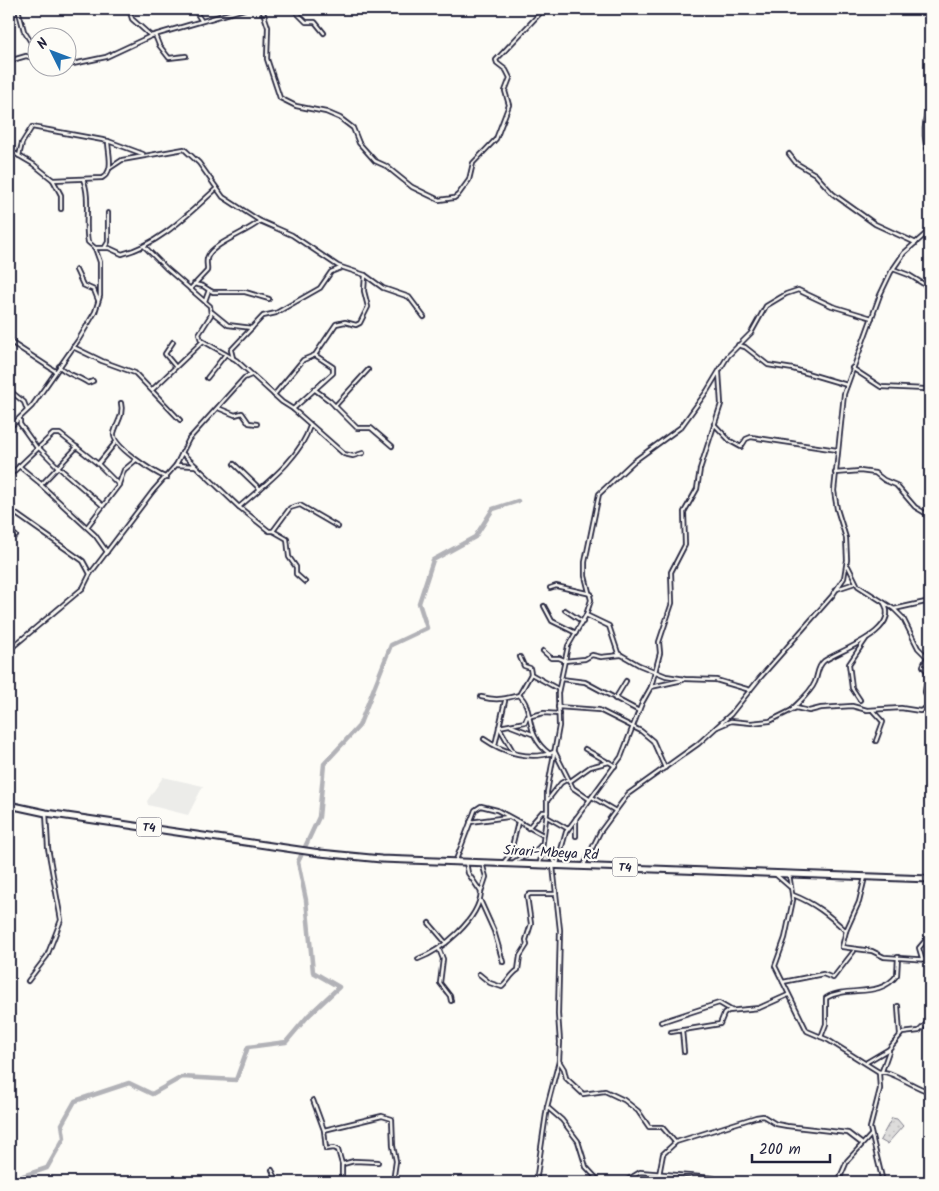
<svg xmlns="http://www.w3.org/2000/svg" width="939" height="1191" viewBox="0 0 939 1191" font-family="Kalam,sans-serif">
<defs>
<pattern id="grass-dots" width="8" height="8" patternUnits="userSpaceOnUse" patternTransform="scale(1.25)"><rect width="8" height="8" fill="#dddcdb"/><path d="M2 2h.1M6 6h.1" fill="none" stroke="#bdbcbd" stroke-width="1.8" stroke-linecap="round"/></pattern>
</defs>
<rect width="100%" height="100%" fill="#fdfcf7"/>
<filter id="ink" filterUnits="userSpaceOnUse"><feTurbulence type="fractalNoise" baseFrequency=".02" numOctaves="2"/><feDisplacementMap in="SourceGraphic" scale="10" xChannelSelector="R" yChannelSelector="G"/><feConvolveMatrix kernelMatrix="1 2 1 2 8 2 1 2 1" color-interpolation-filters="sRGB"/></filter>
<g filter="url(#ink)">
<path fill="#ecece9" d="M163 777 203 786 188 815 148 805 147 801Z"/>
<path fill="url(#grass-dots)" stroke="#807f8b" d="M892 1118 897 1119 903 1126 887 1144 880 1140Z"/>
<g fill="none" stroke-linecap="round" stroke-linejoin="round">
<path stroke="#b2b2b7" stroke-width="4.5" d="M20 1182 23 1176 47 1168 64 1138 62 1124 75 1101 129 1083 152 1094 182 1077 236 1080 248 1047 286 1042 308 1016 339 987 313 972 306 900 298 862 319 817 324 764 359 726 391 645 427 628 419 603 433 560 475 537 493 509 518 501"/>
<g stroke="#22223b" stroke-width="6">
<g id="street">
<path d="M18 9 24 31 34 47 33 56"/>
<path d="M129 9 132 19 151 36"/>
<path d="M194 9 201 20"/>
<path d="M262 9 268 27 267 59 280 98 296 106 326 112 340 118 353 128 359 143 375 161 386 166 412 187 439 200 454 198 458 195 469 180 473 163 496 139 509 105 505 91 510 78 506 70 497 63 496 60 544 9"/>
<path d="M293 9 306 22H315L324 33"/>
<path d="M155 35 159 45 169 58 186 56"/>
<path d="M9 61 26 56 38 59"/>
<path d="M68 65 106 57 151 36 244 9"/>
<path d="M930 100C925 119 921 138 930 156"/>
<path d="M9 150 33 164 53 180 102 178C115 171 108 153 108 141"/>
<path d="M789 154 796 163 815 174 833 194 875 224 916 243"/>
<path d="M19 156 22 143 32 127 108 141 143 154"/>
<path d="M110 168 122 160 184 149 199 163 223 197 260 221 292 235 338 266 365 275 383 288 409 297 424 317"/>
<path d="M53 180 61 195V209"/>
<path d="M144 246 166 268 210 306 211 315 199 334 201 340 236 360 282 402 293 409 344 454 353 456 363 453"/>
<path d="M105 247 108 242V213"/>
<path d="M95 248H109L122 254C160 244 188 214 216 189"/>
<path d="M893 269 909 275 930 288"/>
<path d="M76 270 83 285 94 290 98 300"/>
<path d="M194 284 203 286 209 290 205 301"/>
<path d="M190 289 207 271C208 266 205 261 208 256 214 243 248 232 260 221"/>
<path d="M209 290 213 292H245L269 299"/>
<path d="M212 312 228 325 252 328"/>
<path d="M9 341 55 371"/>
<path d="M173 342 165 354 175 366"/>
<path d="M738 345 745 347 768 365 793 369 847 385"/>
<path d="M73 347 102 361 135 373 180 420"/>
<path d="M233 358 231 350 263 316 276 313 320 288 331 272 341 268"/>
<path d="M59 366C66 375 79 376 88 383L93 381"/>
<path d="M852 368 881 387 925 389 928 391 930 397"/>
<path d="M207 378 225 355"/>
<path d="M153 389 202 342"/>
<path d="M314 389 330 401 357 428H371L392 446"/>
<path d="M9 390 24 402 27 410"/>
<path d="M274 395 303 360 315 355 336 324 345 322 356 325 360 323 368 307 364 291 365 275"/>
<path d="M121 403C124 415 117 422 114 433 111 446 155 473 167 478"/>
<path d="M335 406 368 370"/>
<path d="M218 408 235 415 242 413 249 423 257 424"/>
<path d="M293 409 333 373V367L315 355"/>
<path d="M20 420V424L37 448"/>
<path d="M714 424 730 441 741 447 746 439 751 437 837 450"/>
<path d="M9 428 32 406 79 339 95 312 100 296V262L95 248 88 242C84 222 91 198 83 179"/>
<path d="M77 447 41 485 95 535 107 552"/>
<path d="M39 448 58 467"/>
<path d="M182 453 239 507 269 531H273L290 508 300 505 338 527"/>
<path d="M98 464 116 442"/>
<path d="M234 464 260 489"/>
<path d="M176 465 195 466"/>
<path d="M19 466 41 484"/>
<path d="M58 467 102 505"/>
<path d="M835 473 860 471 875 473 884 480 896 485 915 507 930 516"/>
<path d="M9 476 53 434H60L98 464 119 485 87 527"/>
<path d="M119 484 124 470 136 460"/>
<path d="M239 507C264 485 300 459 310 426"/>
<path d="M9 509 83 561 90 574 83 588 9 650"/>
<path d="M9 531 16 536"/>
<path d="M273 531 287 539 289 557 296 567V574L305 582"/>
<path d="M848 566 858 586 894 609 930 601"/>
<path d="M90 574 153 491 176 465 189 439 244 378 251 375"/>
<path d="M550 588 556 586 591 594"/>
<path d="M837 589 855 583"/>
<path d="M544 606 552 621 576 633"/>
<path d="M894 609 903 618 918 648 927 657 923 666 928 673 925 692 930 704"/>
<path d="M565 610 583 622"/>
<path d="M586 615 609 626 618 653 639 665 666 676 685 679 716 680 750 690"/>
<path d="M543 651 551 658H559L564 660"/>
<path d="M520 657 524 666 530 668 531 674"/>
<path d="M564 661 585 659 592 655 601 657 621 655"/>
<path d="M561 679 585 682 639 711"/>
<path d="M651 687 683 680"/>
<path d="M519 695C535 708 523 735 550 754"/>
<path d="M481 697C498 701 503 699 519 695L531 674 558 689"/>
<path d="M615 699 626 681"/>
<path d="M860 700 852 688 849 664 866 639"/>
<path d="M558 707 599 710 641 731 653 741 665 768"/>
<path d="M793 708C800 701 811 692 815 682 818 675 817 667 824 661 840 650 901 631 884 603"/>
<path d="M873 711 883 722 876 741"/>
<path d="M511 726 532 734"/>
<path d="M499 727 525 722 527 717 544 713 559 714"/>
<path d="M499 727 514 753"/>
<path d="M717 727 731 721 751 723 770 721 796 708 809 711 821 708 852 706 867 710 901 708 920 711 930 706"/>
<path d="M484 739C504 753 531 761 554 752"/>
<path d="M495 745 505 701"/>
<path d="M585 749 606 761"/>
<path d="M555 752 573 788 589 799"/>
<path d="M569 782 590 767 609 762 615 766"/>
<path d="M592 797 614 810"/>
<path d="M547 801 561 783 568 779"/>
<path d="M547 817 568 829"/>
<path d="M470 822 508 817"/>
<path d="M528 828 542 812H547"/>
<path d="M576 836V818"/>
<path d="M542 849 557 864"/>
<path d="M456 860 475 810 481 806 497 810 543 835"/>
<path d="M504 862 510 855 518 822"/>
<path d="M514 862C523 855 534 855 541 845"/>
<path d="M540 863 547 812V792L559 726 558 693 568 646 586 615 591 600 585 576V562L599 494 633 462 681 427 707 391 728 356 751 333 766 306 786 294 798 290 832 306 872 318"/>
<path d="M557 864 566 832 621 757 642 703 651 687 660 653 659 642 672 603 671 572 685 545 684 512 697 489 700 469 721 404 719 372"/>
<path d="M584 865 600 832 628 794 698 744 731 714 759 679 832 596 844 578 847 560 846 538 837 509 834 491 844 394 880 295 891 272 904 253 930 230"/>
<path d="M775 874 790 887"/>
<path d="M789 874 793 900 785 938 775 966 807 1031 828 1040 879 1072 880 1089 870 1128 883 1182"/>
<path d="M865 877 859 902 846 931 842 947 872 951 884 957 930 960"/>
<path d="M481 892 486 877 482 863"/>
<path d="M793 895C814 903 829 915 846 931"/>
<path d="M480 900 494 931 503 962"/>
<path d="M429 923 446 943"/>
<path d="M439 949 443 959 440 983 450 996 451 1001"/>
<path d="M922 958 919 948 930 935"/>
<path d="M418 959C442 950 479 920 481 892L468 873 466 862"/>
<path d="M479 974 490 983 502 987C509 981 511 974 518 970L520 956 527 945 526 940 531 924 527 896 530 894H556"/>
<path d="M28 981 47 956 61 920 48 848 46 813"/>
<path d="M783 982 823 974 833 978 854 951"/>
<path d="M898 1006 900 1035"/>
<path d="M661 1022 719 1003 731 1010"/>
<path d="M682 1030 684 1052"/>
<path d="M671 1032 720 1024 724 1014 728 1011 759 1008 788 995"/>
<path d="M821 1037 826 1024V998C848 985 880 999 897 975L898 957"/>
<path d="M559 1061 564 1069 566 1078 583 1094 605 1091 624 1100 638 1111 649 1127H662L675 1142"/>
<path d="M867 1062 889 1049 902 1033 919 1031 930 1020"/>
<path d="M882 1071 889 1051"/>
<path d="M879 1072C892 1070 914 1088 930 1092"/>
<path d="M313 1100 324 1130 326 1149 334 1148 338 1150 342 1164V1182"/>
<path d="M930 1105V1110"/>
<path d="M547 1107 562 1120 578 1141 586 1167 600 1182"/>
<path d="M324 1130 382 1116 392 1119 393 1146 396 1161 393 1182"/>
<path d="M343 1164 354 1161 378 1162"/>
<path d="M272 1170 278 1182"/>
<path d="M659 1175 663 1154 676 1142 756 1117 763 1116 776 1124 787 1126 848 1133 861 1143"/>
<path d="M536 1182 547 1107 559 1061 560 1042 558 1014 560 930 553 866"/>
<path d="M624 1182 640 1172 713 1178 725 1182"/>
<path d="M806 1182H835"/>
<path d="M838 1182 847 1161 871 1135"/>
<path d="M920 1182 930 1174"/>
</g>
</g>
<g stroke="#22223b" stroke-width="9">
<path id="highway" d="M9 805 46 813 320 853 381 859 930 879"/>
</g>
<use href="#street" stroke="#fdfcf7" stroke-width="2.5"/>
<use href="#highway" stroke="#fdfcf7" stroke-width="5"/>
</g>
</g>
<g text-anchor="middle" dominant-baseline="central" stroke-width="4.5" stroke-linejoin="round" paint-order="stroke">
<g fill="#fdfcf7" stroke="#646373" stroke-width="1">
<rect x="136.5" y="817.5" width="25" height="19" rx="4"/>
<rect x="612.5" y="857.5" width="25" height="19" rx="4"/>
</g>
<g font-size="12" font-weight="bold" fill="#22223b">
<text x="149" y="827">T4</text>
<text x="625" y="867">T4</text>
</g>
<g font-size="14" fill="#22223b" stroke="#fdfcf7">
<text transform="translate(551 853) rotate(3)">Sirari-Mbeya Rd</text>
</g>
</g>
<rect width="939" height="1191" fill="none" stroke="#fdfcf7" stroke-width="30"/>
<rect x="15" y="15" width="909" height="1161" fill="none" stroke="#22223b" stroke-width="2" filter="url(#ink)"/>
<g transform="translate(52 52) rotate(312)"><circle r="24" fill="#fdfcf7" stroke="#a5a5ac"/>
<path d="M0-4L9 19L0 12L-9 19Z" fill="#1f6fb2"/>
<text y="-8" font-size="14" font-weight="bold" text-anchor="middle" fill="#22223b">N</text>
</g>
<path d="M752 1154v8h78v-8" fill="none" stroke="#22223b" stroke-width="2.5"/>
<text x="759" y="1154" font-size="15" fill="#22223b" stroke="#fdfcf7" stroke-width="4" paint-order="stroke">200 m</text>
</svg>
